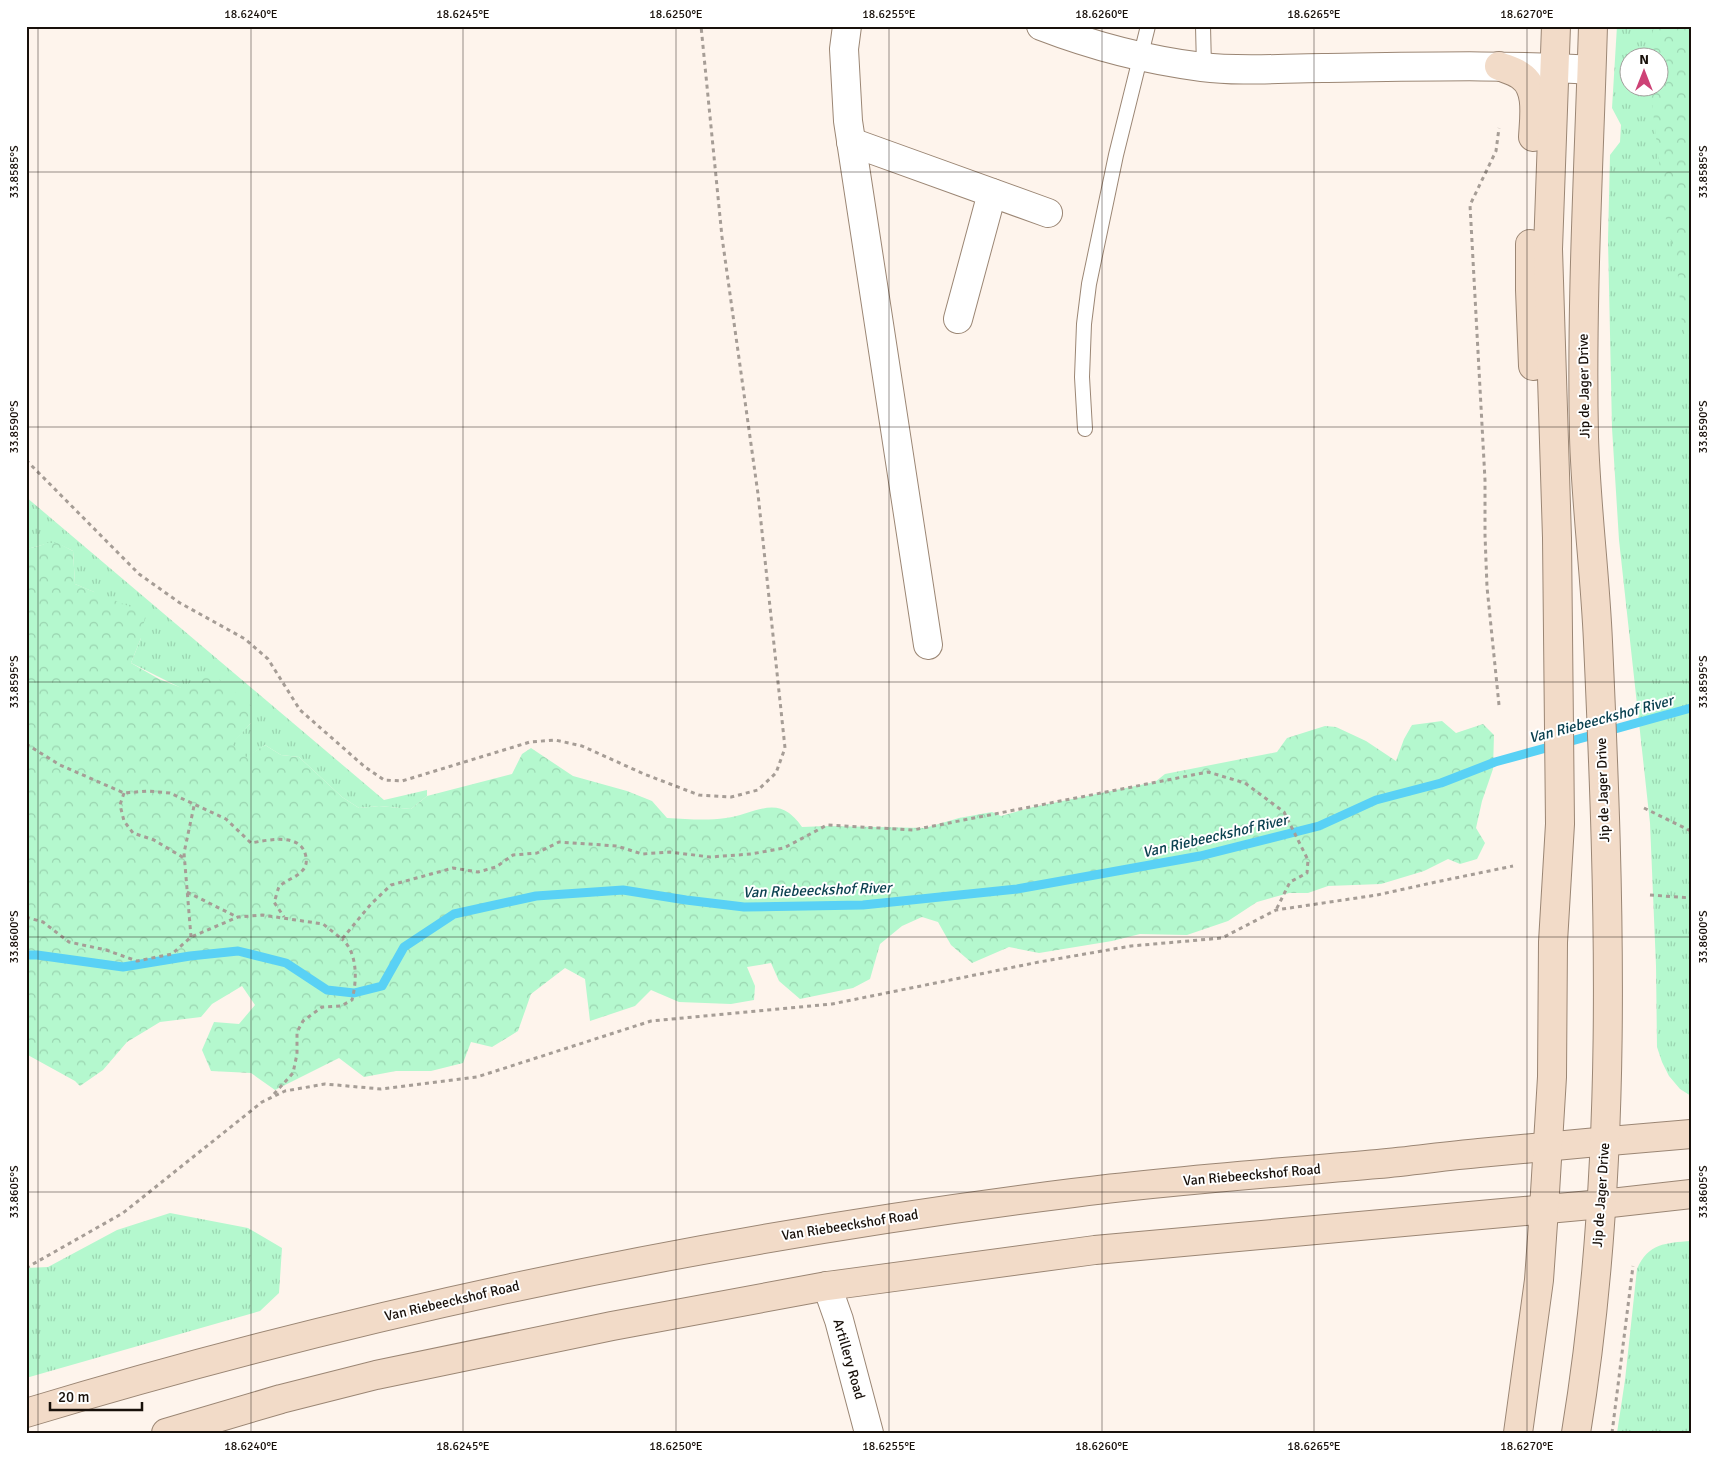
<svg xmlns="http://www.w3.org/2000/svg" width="1717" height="1459" viewBox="0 0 1717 1459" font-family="Signika,sans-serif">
<defs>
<pattern id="grass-tufts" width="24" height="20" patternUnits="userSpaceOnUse" patternTransform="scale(1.25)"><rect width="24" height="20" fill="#b4f8ce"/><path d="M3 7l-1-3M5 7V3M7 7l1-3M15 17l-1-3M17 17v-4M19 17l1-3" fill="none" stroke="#9ad4b0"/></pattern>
<pattern id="forest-crowns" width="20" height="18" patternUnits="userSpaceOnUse" patternTransform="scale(1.25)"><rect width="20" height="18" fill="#b4f8ce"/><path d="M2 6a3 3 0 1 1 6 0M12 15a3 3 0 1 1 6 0" fill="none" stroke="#9ad4b0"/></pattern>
</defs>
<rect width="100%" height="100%" fill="#fef4ec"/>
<g fill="url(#grass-tufts)" fill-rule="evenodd">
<path d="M1617 26H1691V1096L1680 1089 1669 1076 1662 1062 1657 1047 1656 966 1650 823 1619 540 1612 428 1608 240 1610 155 1620 142 1621 125 1612 108ZM1630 58H1660V88H1630Z"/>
<path d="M26 497 384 800 427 790V796L411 809 379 806 359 808 342 797 299 757 281 755 265 745 246 758 231 744 251 723 131 663 141 638 94 592 75 584 73 551C49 538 51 544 26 549Z"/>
<path d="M170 1213 248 1228 282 1248 279 1293 260 1311 26 1378V1268L48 1267 117 1230Z"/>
<path d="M1691 1241V1433H1617L1625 1380 1637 1269C1648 1243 1666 1243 1691 1241Z"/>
</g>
<g fill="url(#forest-crowns)">
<path d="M1653 26H1691V343L1685 335 1682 323 1676 255 1667 229 1651 95V88H1660V58L1652 57Z"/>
<path d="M47 543H58L73 551 75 584 131 607 145 617 141 638 131 663 159 679 182 688 208 671 239 695 257 712 251 723 232 744 246 757 265 745 281 755 299 757 342 797 359 808 379 806 411 809 427 796 512 774 522 754 531 748 573 776 627 791 652 801 667 818C687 819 706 821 726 818 747 816 770 799 789 813 795 818 798 821 802 827L827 826 925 828 959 818 992 812 1001 816 1033 807 1155 782 1165 774 1277 752 1287 738 1325 726 1336 727 1366 741 1396 761 1404 739 1412 725 1442 721 1456 733 1483 724 1494 735 1493 769 1482 801 1476 828 1485 843 1477 859 1460 864 1448 859 1424 871 1381 884 1328 886 1308 893H1289L1257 902 1228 921 1187 935 1140 934 1112 941 1039 953 1009 947 972 963 951 945 938 922 922 917 902 926 880 944 870 979 853 988 800 999 779 981 771 963 747 967 755 986 754 1000 731 1004 679 1002 651 990 635 1006 590 1021 585 979 565 968 531 994 518 1031 492 1047 471 1042 463 1063 431 1071H396L364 1077 339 1058 275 1090 251 1073 211 1071 202 1050 214 1022 239 1024 255 1005 242 986 212 1004 201 1017 160 1022 127 1042 103 1070 80 1086 75 1081 26 1054V549L39 546Z"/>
</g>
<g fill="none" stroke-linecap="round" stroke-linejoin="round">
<path stroke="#59d1f5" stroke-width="9" d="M26 955H37L123 967 190 956 238 951 286 963 327 990 354 993 382 986 404 947 454 914 536 896 623 890 686 900 744 907 863 905 1017 889 1200 856 1319 826 1376 800 1441 783 1495 762 1691 708"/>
<g stroke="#9b8674" stroke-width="16">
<g id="lane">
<path d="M1203 26 1204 67"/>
<path d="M1085 429 1082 377 1084 324 1089 284 1116 155 1148 26"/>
</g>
</g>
<g stroke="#9b8674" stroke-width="30">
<g id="street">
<path d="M847 26 844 49 848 121 928 645"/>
<path d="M1041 26C1093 46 1146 60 1202 67 1240 72 1284 68 1323 68 1412 67 1502 64 1591 70"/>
<path d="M851 142 1048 213"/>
<path d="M958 319 992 193"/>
<path d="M827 1286 839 1320 869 1433"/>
</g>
</g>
<g stroke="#9b8674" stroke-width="30">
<g id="secondary">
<path d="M1499 66C1506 69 1515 71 1521 76 1539 88 1534 118 1533 137"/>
<path d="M1530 244V290L1533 366"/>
<path d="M26 1413C368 1310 719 1237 1073 1193 1174 1180 1276 1173 1378 1164 1412 1161 1445 1156 1479 1153 1550 1146 1620 1140 1691 1134"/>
<path d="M166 1433 281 1399 376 1375 612 1326 827 1286 1095 1250 1602 1204 1691 1194"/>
<path d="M1518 1433 1539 1280 1544 1209 1552 1077 1553 942 1560 824 1557 538 1548 249 1556 26"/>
<path d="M1576 1433C1619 1171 1610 906 1598 642 1595 573 1586 505 1584 437 1581 300 1589 163 1593 26"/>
</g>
</g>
<g stroke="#a69d96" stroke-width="3" stroke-dasharray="4 4" stroke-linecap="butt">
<path d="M26 460 139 574 180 603 245 639 268 659 300 710 365 767 384 780 402 781 530 742 555 740 582 746 644 774 699 795 731 797 758 790 776 773 785 748 758 494 722 237 701 26"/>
<path d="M1499 705 1487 587 1485 535V480L1470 205 1496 151 1499 128"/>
<path d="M26 744 60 765 124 793 148 791 170 793 226 819 251 843C268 840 302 832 306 857 307 862 306 867 302 871 296 878 285 880 279 887 277 891 276 898 274 902L284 917"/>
<path d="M124 793 120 805 124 821 133 833 154 840 184 858"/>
<path d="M1644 808 1691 831"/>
<path d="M187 892 237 917"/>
<path d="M1650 895 1691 898"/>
<path d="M26 919 29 918 43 922 69 942 106 950 137 961 172 954 191 937 238 917 262 915 323 924 342 939 371 904 391 885 453 868 478 872 496 867 513 855 537 853 559 842 617 846 642 854 670 852 710 857 751 854 784 848 827 825 913 830 1208 772 1245 783 1284 812 1308 860 1307 873 1290 882 1276 910"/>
<path d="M191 937 184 853 194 806"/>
<path d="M274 1094 293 1073 297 1054V1032L303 1021 322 1007 341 1006 352 1000C357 981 358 953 342 939"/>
<path d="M26 1268 123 1213 262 1102 285 1091 325 1084 381 1089 477 1077 651 1021 832 1004 1039 962 1131 946 1222 938 1276 910 1377 895 1436 882 1513 866"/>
<path d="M1612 1433 1633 1266"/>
</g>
<use href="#lane" stroke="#fff" stroke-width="14"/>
<use href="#street" stroke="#fff" stroke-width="28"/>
<use href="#secondary" stroke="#f2dbc8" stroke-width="28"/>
</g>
<path fill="none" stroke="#18100a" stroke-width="1" stroke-opacity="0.45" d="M38 26V1433M251 26V1433M463 26V1433M676 26V1433M889 26V1433M1102 26V1433M1314 26V1433M1527 26V1433M26 172H1691M26 427H1691M26 682H1691M26 937H1691M26 1192H1691"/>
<g text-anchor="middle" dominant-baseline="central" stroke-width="4" stroke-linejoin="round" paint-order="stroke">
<g font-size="14" fill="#18100a" stroke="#fff">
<text transform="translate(1584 386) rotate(-91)">Jip de Jager Drive</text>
<text transform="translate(1603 790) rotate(-92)">Jip de Jager Drive</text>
<text transform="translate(1252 1175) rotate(-5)">Van Riebeeckshof Road</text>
<text transform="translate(1601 1195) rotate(-86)">Jip de Jager Drive</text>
<text transform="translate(850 1225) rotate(-9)">Van Riebeeckshof Road</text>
<text transform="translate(452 1301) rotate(-13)">Van Riebeeckshof Road</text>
<text transform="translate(849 1359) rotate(74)">Artillery Road</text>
</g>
<g font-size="15" font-style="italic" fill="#0b4150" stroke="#fff">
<text transform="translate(1601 719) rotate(-15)">Van Riebeeckshof River</text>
<text transform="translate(1215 836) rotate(-13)">Van Riebeeckshof River</text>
<text transform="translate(817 890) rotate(-2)">Van Riebeeckshof River</text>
</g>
</g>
<rect width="1717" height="1459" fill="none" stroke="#ffffff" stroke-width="55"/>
<g transform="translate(1644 72)"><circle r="24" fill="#ffffff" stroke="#a39f9d"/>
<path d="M0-4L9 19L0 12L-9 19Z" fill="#cd4276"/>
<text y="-8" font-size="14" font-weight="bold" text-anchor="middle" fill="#18100a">N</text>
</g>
<path d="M50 1402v8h92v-8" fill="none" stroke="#18100a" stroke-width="2.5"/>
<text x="58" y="1402" font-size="15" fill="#18100a" stroke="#ffffff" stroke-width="4" paint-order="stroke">20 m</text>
<rect x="28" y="28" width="1662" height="1404" fill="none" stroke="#18100a" stroke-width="2"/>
<g font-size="12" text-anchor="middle" fill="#18100a">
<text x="251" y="18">18.6240°E</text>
<text x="463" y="18">18.6245°E</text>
<text x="676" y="18">18.6250°E</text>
<text x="889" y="18">18.6255°E</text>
<text x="1102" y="18">18.6260°E</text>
<text x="1314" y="18">18.6265°E</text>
<text x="1527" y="18">18.6270°E</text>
<text transform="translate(14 172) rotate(-90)" y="4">33.8585°S</text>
<text transform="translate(1703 172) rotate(-90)" y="4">33.8585°S</text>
<text transform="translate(14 427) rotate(-90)" y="4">33.8590°S</text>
<text transform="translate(1703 427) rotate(-90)" y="4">33.8590°S</text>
<text transform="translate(14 682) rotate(-90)" y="4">33.8595°S</text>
<text transform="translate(1703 682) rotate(-90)" y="4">33.8595°S</text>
<text transform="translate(14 937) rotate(-90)" y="4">33.8600°S</text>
<text transform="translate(1703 937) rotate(-90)" y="4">33.8600°S</text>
<text transform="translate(14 1192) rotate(-90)" y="4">33.8605°S</text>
<text transform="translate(1703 1192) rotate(-90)" y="4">33.8605°S</text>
<text x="251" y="1450">18.6240°E</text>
<text x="463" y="1450">18.6245°E</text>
<text x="676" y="1450">18.6250°E</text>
<text x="889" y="1450">18.6255°E</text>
<text x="1102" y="1450">18.6260°E</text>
<text x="1314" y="1450">18.6265°E</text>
<text x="1527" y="1450">18.6270°E</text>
</g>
</svg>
